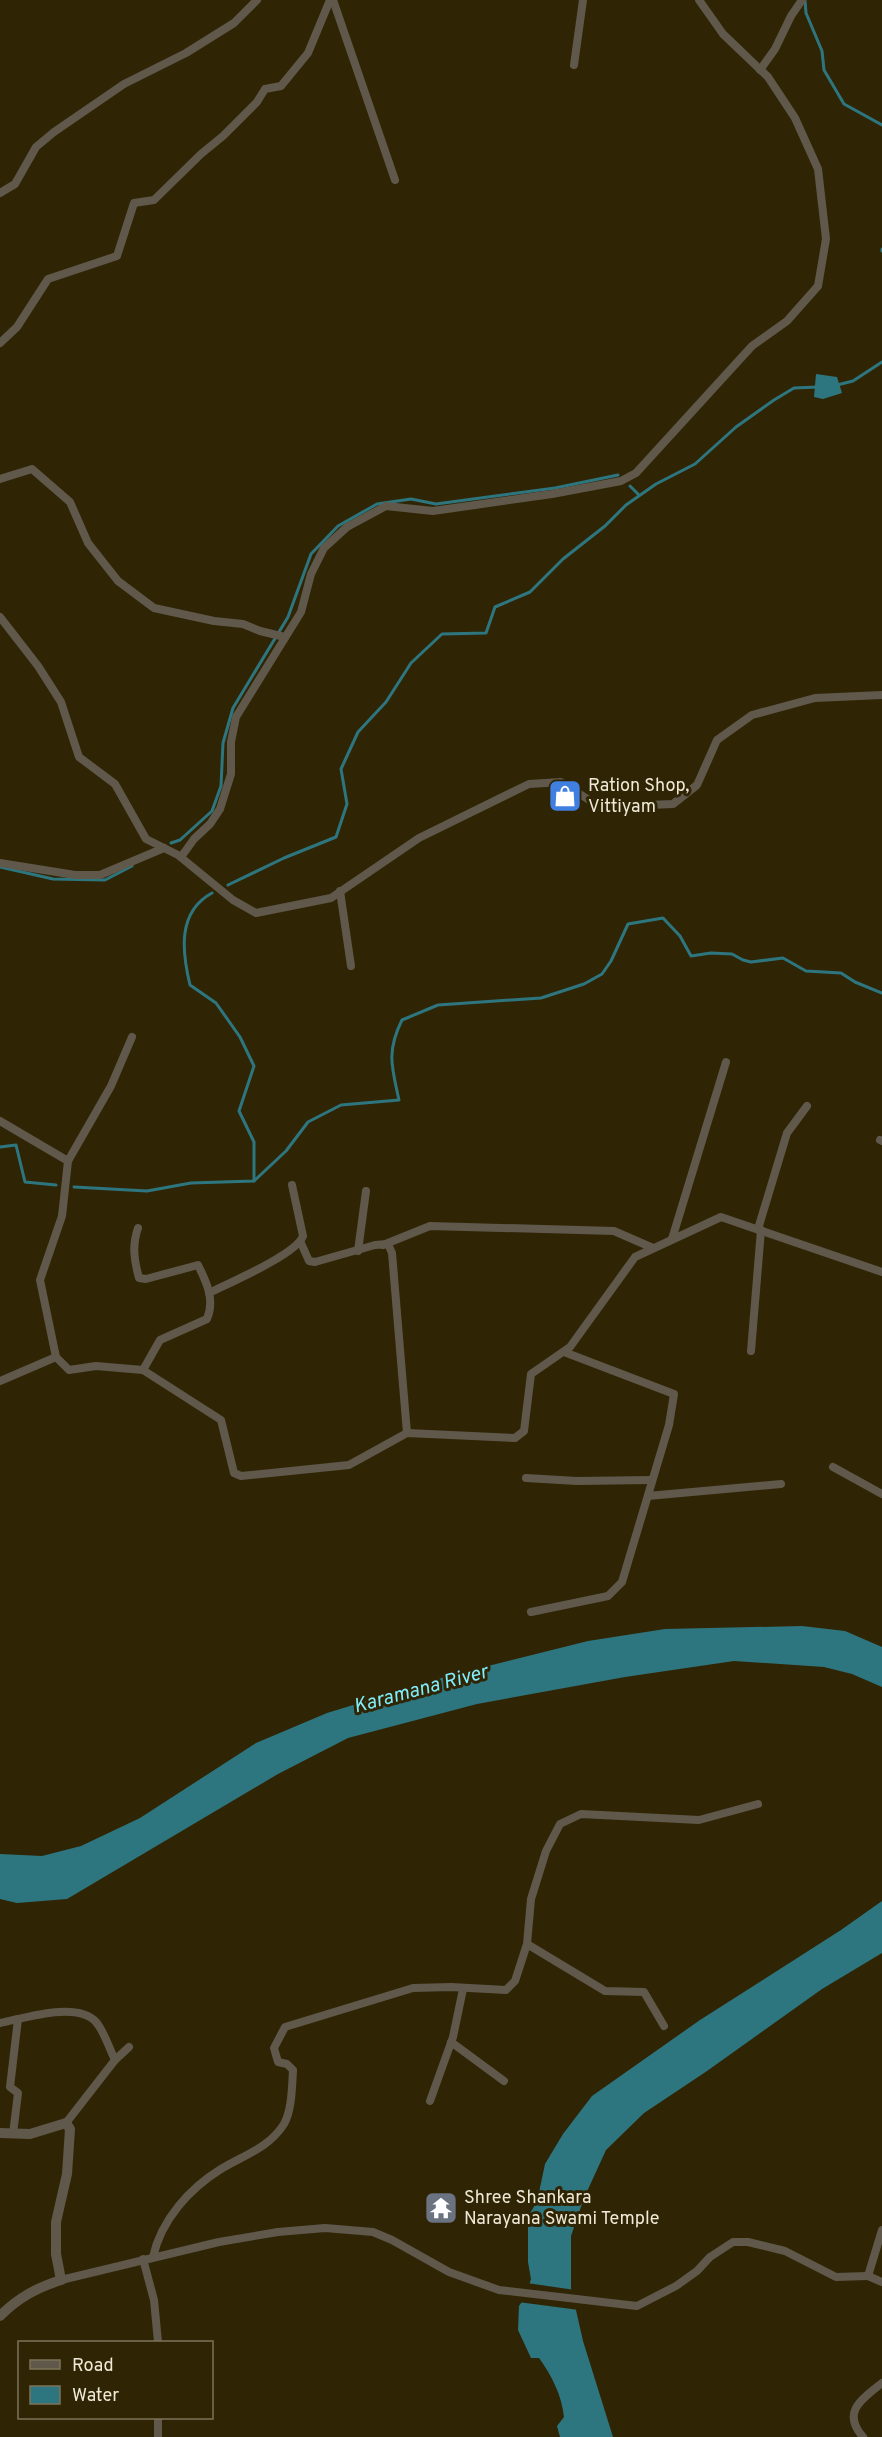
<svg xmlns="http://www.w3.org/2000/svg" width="882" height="2437" viewBox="0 0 882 2437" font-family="Overpass,sans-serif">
<rect width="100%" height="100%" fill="#2f2505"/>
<g fill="#2e767f">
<path d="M816 374 837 377 842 393 823 399 814 397Z"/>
<path d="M802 1626 845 1631 882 1647V1687L852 1674 824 1667 734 1661 625 1677 477 1704 348 1738 278 1774 67 1899 17 1903 0 1899V1854L42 1856 81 1846 140 1818 256 1743 327 1713 448 1676 588 1641 665 1629Z"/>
<path d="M882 1901V1953L822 1989 707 2071 644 2113 606 2150 584 2198 571 2236V2288L583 2341 613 2437H560L557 2426 564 2417C562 2396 552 2376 539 2358H531L518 2330 519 2306 526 2296 531 2279 528 2262V2216L537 2202 545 2164 563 2134 592 2096 700 2020 841 1930Z"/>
</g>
<path fill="#2f2505" d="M527 2283 575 2290 579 2310 518 2302 523 2295Z"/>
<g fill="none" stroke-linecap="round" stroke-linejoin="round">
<g stroke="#2e767f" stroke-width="3">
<path d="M805 0 806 13 822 51 824 70 844 104 882 125"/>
<path d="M882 249V251"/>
<path d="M837 385 853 381 882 362"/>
<path d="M630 486 639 495"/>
<path d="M171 843 180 840 212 811 221 786 223 743 233 708 288 617 311 554 338 526 377 504 411 499 436 504 555 488 618 475"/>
<path d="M0 867 53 879 105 880 132 866"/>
<path d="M228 885 284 858 336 837 347 804 341 769 358 732 386 702 411 663 442 634 486 633 495 607 530 592 563 559 605 526 626 505 656 484 695 464 736 427 774 400 794 388 818 387"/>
<path d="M0 1147 16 1145 25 1182 56 1185"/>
<path d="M254 1181 286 1151 308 1122 341 1105 399 1100C392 1068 386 1052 402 1020L438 1005 541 998 584 984 602 974 611 961 628 924 663 918 680 936 691 956 711 953 732 954 743 960 751 962 783 958 806 971 841 973 855 982 882 993"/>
<path d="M74 1187 147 1191 191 1183 254 1181V1142L239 1111 254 1066 240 1037 216 1003 190 985C182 952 177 912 212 893"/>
</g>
<g stroke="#61584c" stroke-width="8">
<path d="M333 0 395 180"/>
<path d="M574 65 583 0"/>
<path d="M760 70 775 49 791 16 802 0"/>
<path d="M0 193 15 184 36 147 54 132 124 84 186 53 234 23 257 0"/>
<path d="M0 343 17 327 48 279 117 256 134 203 154 200 201 154 223 136 257 102 265 89 281 86 308 53 330 0"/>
<path d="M0 479 32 469 70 502 88 543 118 581 154 608 214 621 243 624 260 631 285 637"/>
<path d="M0 617 38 666 61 702 79 757 115 784 146 839 178 855 233 900 256 913 331 898 419 838 529 784 561 782 600 807 673 804 697 785 717 740 752 715 815 698 882 695"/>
<path d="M181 857 194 839 210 824 220 809 231 774V742L236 717 301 612 311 574 324 548 347 527 386 506 433 511 552 494 621 481 636 473 752 346 787 321 818 286 826 239 818 169 795 118 768 77 723 34 699 0"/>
<path d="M0 863 75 875H100L164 848"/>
<path d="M340 891 351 966"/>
<path d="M0 1121 68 1161 62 1216 40 1280 56 1357 69 1370 96 1366 143 1370 221 1420 234 1473 241 1476 349 1465 407 1433 515 1438 524 1431 531 1374 570 1347 635 1257 721 1217 882 1272"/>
<path d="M880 1140 882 1141"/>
<path d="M68 1161 111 1086 132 1037"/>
<path d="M138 1228C132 1245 134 1260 139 1278L146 1279 198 1265C207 1283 215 1300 207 1319L160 1340 143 1370"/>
<path d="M758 1229 787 1133 807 1106"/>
<path d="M672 1239 726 1062"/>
<path d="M301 1243 309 1261 315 1262 375 1245 388 1244 392 1253 407 1433"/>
<path d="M383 1245 430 1226 614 1231 653 1248"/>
<path d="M358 1251 366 1191"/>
<path d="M209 1293C229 1283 297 1254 303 1236L292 1185"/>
<path d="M751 1351 761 1230"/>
<path d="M0 1381 56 1357"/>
<path d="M833 1467 882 1494"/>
<path d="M526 1478 577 1481 652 1480"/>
<path d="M648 1496 781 1484"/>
<path d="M531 1612 608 1596 622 1582 669 1425 674 1394 564 1352"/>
<path d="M527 1944 531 1899 546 1851 560 1824 581 1814 699 1820 758 1804"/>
<path d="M0 2023C25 2018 77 2001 96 2022 104 2031 109 2048 115 2060"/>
<path d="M451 2042 504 2081"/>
<path d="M430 2101 453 2037 463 1989"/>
<path d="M66 2123 115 2060 129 2047"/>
<path d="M13 2134 18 2093 10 2087 18 2019"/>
<path d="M882 2230 868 2276 882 2282"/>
<path d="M153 2257C161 2220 190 2188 221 2169 244 2155 269 2148 284 2124 292 2110 292 2086 293 2070L287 2064 278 2062 274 2048 285 2027 413 1988 451 1987 506 1990 515 1981 527 1944 605 1991 644 1992 664 2026"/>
<path d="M143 2259 154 2300 158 2342"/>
<path d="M61 2280 219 2242 278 2232 325 2228 373 2232 392 2240 449 2272 499 2290 637 2306 676 2286 697 2271 710 2257 733 2242H748L785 2251 836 2277 868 2276"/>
<path d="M158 2418V2437"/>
<path d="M863 2437C841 2412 862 2399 882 2383"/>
</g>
<path stroke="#61584c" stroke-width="10" d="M0 2133 30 2134 66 2123 70 2129 67 2174 56 2222V2254L61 2280C36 2288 18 2298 0 2316"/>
</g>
<defs>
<g id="shop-square" transform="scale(1.725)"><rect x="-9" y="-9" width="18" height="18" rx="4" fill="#3f7fe0" stroke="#2f2505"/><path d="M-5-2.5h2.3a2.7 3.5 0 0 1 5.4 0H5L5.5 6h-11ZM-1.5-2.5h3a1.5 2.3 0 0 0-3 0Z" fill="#fff"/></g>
<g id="temple-square" transform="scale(1.725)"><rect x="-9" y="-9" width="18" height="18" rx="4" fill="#6b7280" stroke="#2f2505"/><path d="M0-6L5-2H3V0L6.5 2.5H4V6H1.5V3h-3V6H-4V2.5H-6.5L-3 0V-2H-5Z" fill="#fff"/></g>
</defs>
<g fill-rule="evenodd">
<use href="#shop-square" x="565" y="796"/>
<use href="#temple-square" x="441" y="2208"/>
</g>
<g text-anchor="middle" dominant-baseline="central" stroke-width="6" stroke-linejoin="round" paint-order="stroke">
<g font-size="18" fill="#efe9d7" stroke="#2f2505" text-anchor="start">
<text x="588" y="786">Ration Shop,<tspan x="588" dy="21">Vittiyam</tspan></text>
<text x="464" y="2198">Shree Shankara<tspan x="464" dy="21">Narayana Swami Temple</tspan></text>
</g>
<g font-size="20" font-style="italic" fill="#80edfb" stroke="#2f2505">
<text transform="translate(421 1690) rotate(-15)">Karamana River</text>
</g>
</g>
<rect x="18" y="2341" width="195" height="78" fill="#2f2505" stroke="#7c7359" stroke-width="1.5"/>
<rect x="30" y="2360" width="30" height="9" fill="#61584c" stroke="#7c7359" stroke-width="1.5"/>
<text x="72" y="2371" font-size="18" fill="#efe9d7">Road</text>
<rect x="30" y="2386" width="30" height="18" fill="#2e767f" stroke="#7c7359" stroke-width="1.5"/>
<text x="72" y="2401" font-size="18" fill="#efe9d7">Water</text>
</svg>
